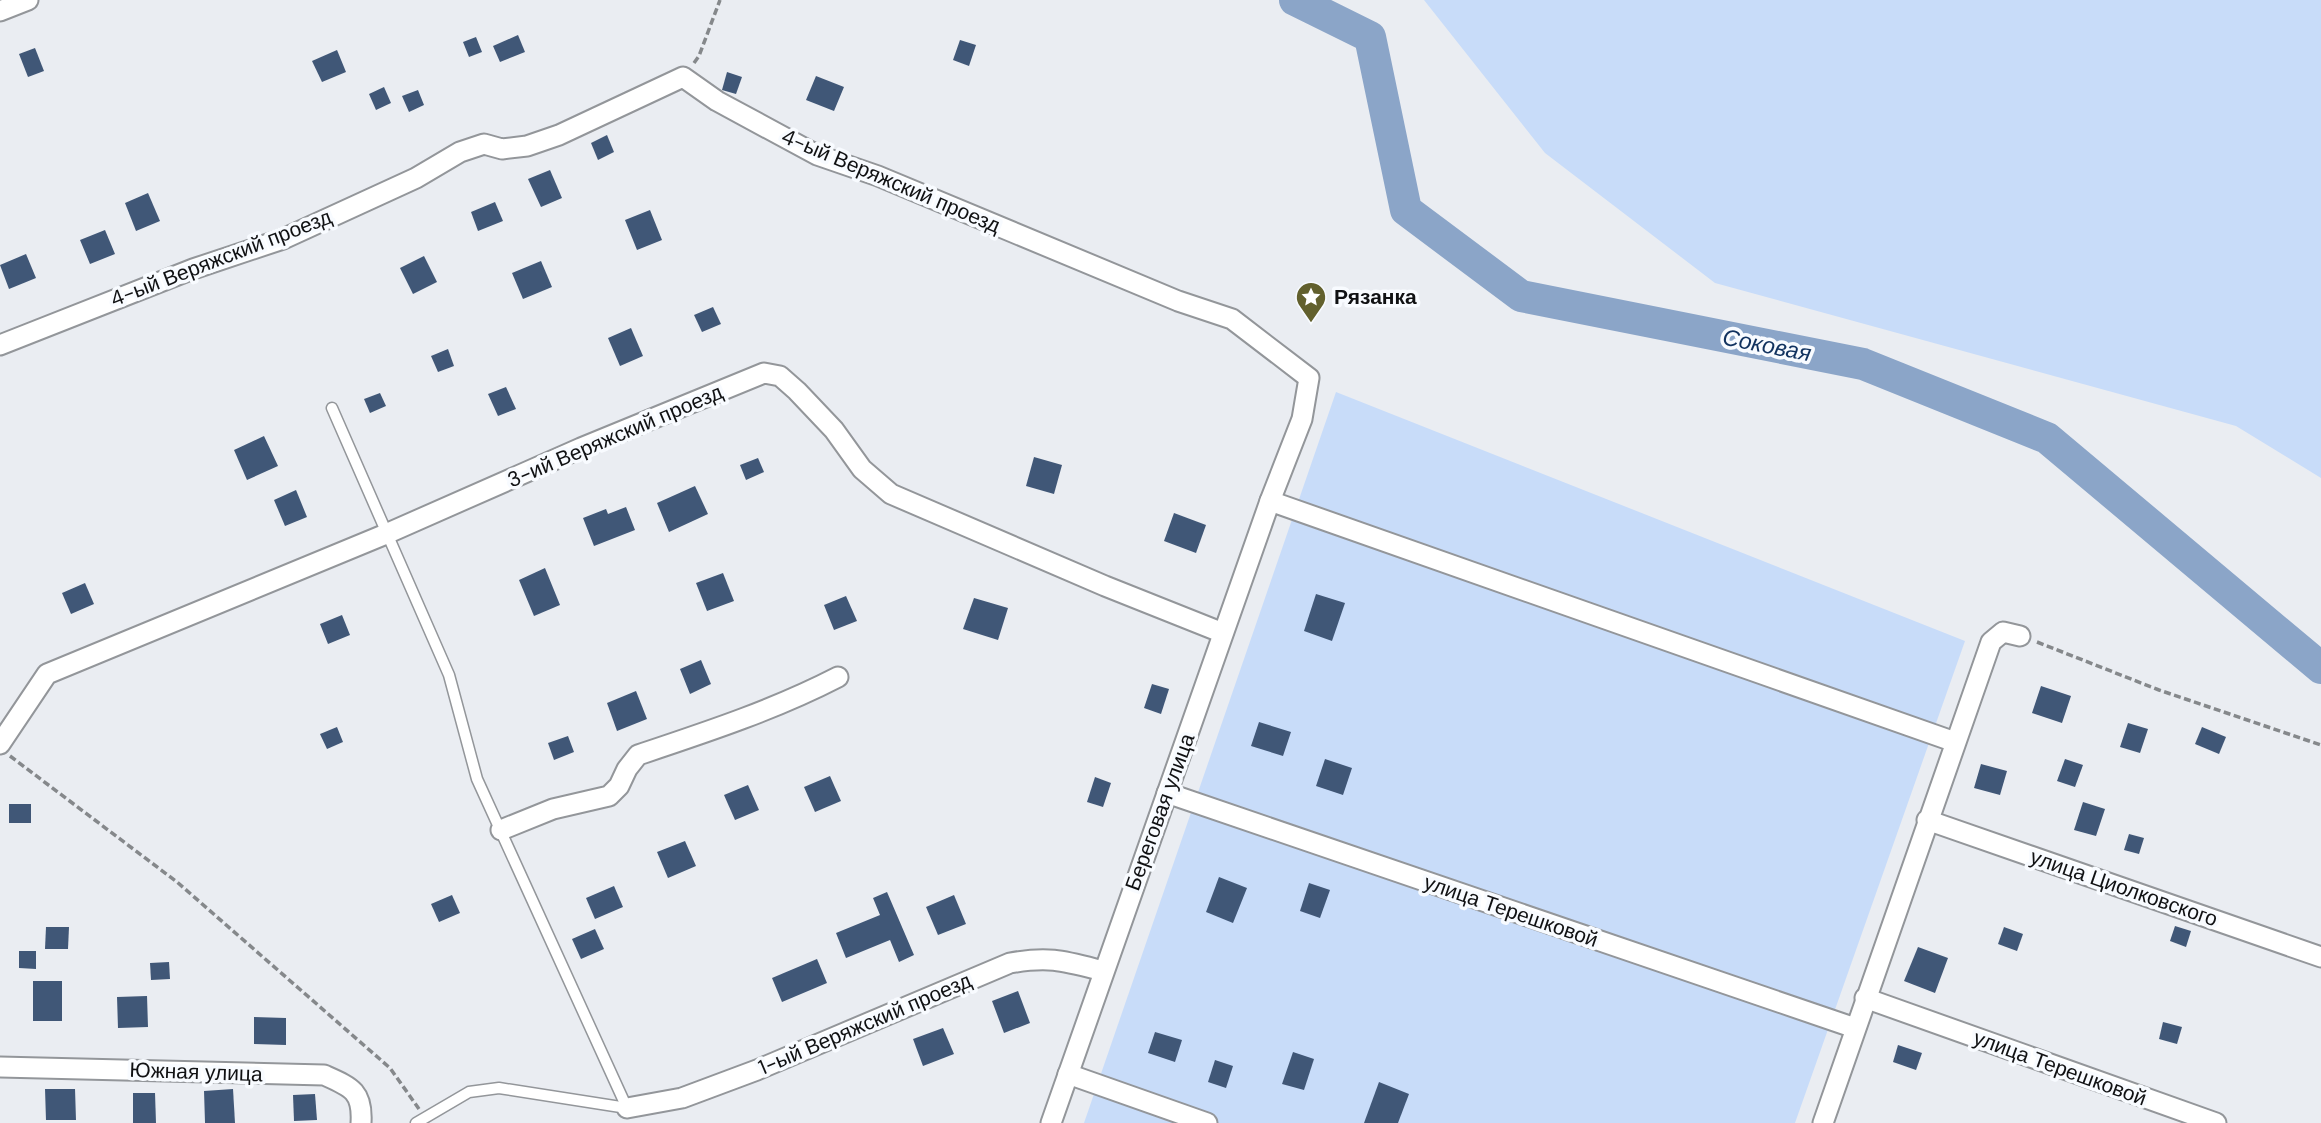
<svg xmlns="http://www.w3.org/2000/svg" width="2321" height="1123" viewBox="0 0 2321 1123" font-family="'DM Sans',sans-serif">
<rect width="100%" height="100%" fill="#eaedf2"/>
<g fill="#c8dcf9">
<path d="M1424 0H2321V478L2236 426 1715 283 1545 153Z"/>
<path d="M1336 392 1965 641 1795 1123H1084Z"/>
</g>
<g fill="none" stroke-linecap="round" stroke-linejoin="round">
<path stroke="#8ba5c8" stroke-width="32" d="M1295 0 1370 37 1406 210 1521 296 1863 364 2047 438 2321 668"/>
</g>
<g fill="#405777">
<path d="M518 35 525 52 500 62 493 46Z"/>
<path d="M476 37 482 52 469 57 463 42Z"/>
<path d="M960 40 976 45 969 66 953 60Z"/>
<path d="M35 48 44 71 28 77 19 54Z"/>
<path d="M337 50 346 72 322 82 312 61Z"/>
<path d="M727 72 742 77 736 94 722 90Z"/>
<path d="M816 76 844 87 834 111 806 100Z"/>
<path d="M384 87 391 103 376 110 369 94Z"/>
<path d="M418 90 424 105 409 112 402 96Z"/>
<path d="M607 135 614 152 598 160 591 143Z"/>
<path d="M550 170 562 198 541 207 528 179Z"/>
<path d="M148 193 160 221 136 231 125 203Z"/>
<path d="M495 202 503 221 478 231 471 212Z"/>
<path d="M650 210 662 240 637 250 625 220Z"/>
<path d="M105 230 115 254 90 264 80 240Z"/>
<path d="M26 254 36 278 9 289 0 265Z"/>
<path d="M424 256 437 282 413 294 400 268Z"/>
<path d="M541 261 552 287 523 299 512 273Z"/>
<path d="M713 307 721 324 702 332 694 315Z"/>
<path d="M631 328 643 356 620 366 608 338Z"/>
<path d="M448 349 454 366 438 372 431 356Z"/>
<path d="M506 387 516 409 498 416 488 394Z"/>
<path d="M380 393 386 406 370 413 364 399Z"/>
<path d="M264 436 278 466 247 480 234 450Z"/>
<path d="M1034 457 1062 465 1054 494 1026 486Z"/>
<path d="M758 458 764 472 746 480 740 465Z"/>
<path d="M695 486 708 514 669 532 657 503Z"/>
<path d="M296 490 307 517 285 526 274 500Z"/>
<path d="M626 507 635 530 594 546 583 518 606 509 608 514Z"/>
<path d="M1174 513 1206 525 1196 553 1164 541Z"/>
<path d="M545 568 560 605 534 616 519 580Z"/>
<path d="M723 573 734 601 707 611 696 583Z"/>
<path d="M85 583 94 604 71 614 62 593Z"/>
<path d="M1316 594 1345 603 1332 641 1304 631Z"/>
<path d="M846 596 857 621 834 630 824 605Z"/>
<path d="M974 598 1008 608 998 640 963 629Z"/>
<path d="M342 615 350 635 328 644 320 624Z"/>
<path d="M701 660 711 684 690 694 680 669Z"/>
<path d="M1152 684 1169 689 1161 714 1144 708Z"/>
<path d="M2041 686 2071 696 2062 723 2032 713Z"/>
<path d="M636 691 647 719 617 731 607 703Z"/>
<path d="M1259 722 1291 732 1283 756 1251 746Z"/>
<path d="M2128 723 2148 729 2140 753 2120 747Z"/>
<path d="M337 727 343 742 327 749 320 734Z"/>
<path d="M2202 727 2226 737 2219 754 2195 744Z"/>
<path d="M568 736 574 752 554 760 548 743Z"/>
<path d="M1325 759 1352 768 1343 795 1316 786Z"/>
<path d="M2065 759 2083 765 2075 787 2057 781Z"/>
<path d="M1981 764 2007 771 2000 795 1974 788Z"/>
<path d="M830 776 841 801 815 812 804 787Z"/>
<path d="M1095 777 1111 783 1103 807 1087 802Z"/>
<path d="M748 785 759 810 735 820 724 795Z"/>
<path d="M2083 802 2105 809 2096 836 2074 830Z"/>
<rect x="9" y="804" width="22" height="19"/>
<path d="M2129 834 2144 838 2139 854 2124 850Z"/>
<path d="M685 841 696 866 668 878 657 852Z"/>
<path d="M1219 877 1247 888 1233 923 1206 912Z"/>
<path d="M1309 883 1330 890 1320 918 1300 911Z"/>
<path d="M614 886 623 907 595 919 586 898Z"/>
<path d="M887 892 914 955 899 962 890 940 846 958 836 933 880 915 873 898Z"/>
<path d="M452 895 460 913 439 922 431 904Z"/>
<path d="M954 895 966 924 938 935 926 907Z"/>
<path d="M2175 926 2191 931 2186 947 2170 941Z"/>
<path d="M46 927H69L68 949H45Z"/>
<path d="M2004 927 2023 934 2017 951 1998 944Z"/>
<path d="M595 929 604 949 581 959 572 939Z"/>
<path d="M1918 947 1948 958 1935 993 1904 981Z"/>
<path d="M19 951H36V969L19 968Z"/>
<path d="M817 959 827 983 782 1002 772 978Z"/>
<path d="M169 962 170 979 151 980 150 963Z"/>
<rect x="33" y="981" width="29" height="40"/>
<path d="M1018 991 1030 1023 1004 1033 992 1001Z"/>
<path d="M147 996 148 1027 118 1028 117 997Z"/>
<path d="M254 1017 286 1018V1045L254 1044Z"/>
<path d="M2163 1022 2182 1027 2177 1044 2159 1039Z"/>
<path d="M943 1028 954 1054 923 1066 913 1039Z"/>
<path d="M1155 1032 1182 1040 1175 1062 1148 1053Z"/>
<path d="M1898 1045 1922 1053 1916 1070 1893 1062Z"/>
<path d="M1293 1052 1314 1059 1304 1090 1282 1084Z"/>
<path d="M1215 1060 1233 1066 1226 1088 1208 1082Z"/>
<path d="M1379 1082 1409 1094 1398 1123H1364Z"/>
<path d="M45 1089H75L76 1120H46Z"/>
<path d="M233 1089 235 1123H205L204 1091Z"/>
<path d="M133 1093H155L156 1123H133Z"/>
<path d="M315 1094 317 1120 294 1121 293 1095Z"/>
</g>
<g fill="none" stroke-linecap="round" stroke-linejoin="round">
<g stroke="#93969a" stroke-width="13">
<g id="service">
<path d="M332 408 449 675 477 779 627 1108"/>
<path d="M416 1123 469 1092 499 1088 627 1108"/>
</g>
</g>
<g stroke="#93969a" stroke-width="23">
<g id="minor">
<path d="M0 11 28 0"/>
<path d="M0 345 193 269 283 239 416 178 460 152 484 144 502 149 527 146 559 135 683 77 717 101 817 155 878 176 1178 301 1232 319 1309 378 1302 419 1270 501 1051 1123"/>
<path d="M1270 501 1955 742"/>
<path d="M0 744 47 674 386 534 581 448 764 373 780 376 797 391 834 430 862 469 891 494 1105 586 1223 633"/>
<path d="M1167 793 1855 1028"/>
<path d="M1927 820 2321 957"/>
<path d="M501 830 553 809 609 796 619 786 627 769 638 755C707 732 774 710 838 677"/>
<path d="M1865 998 2216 1123"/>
<path d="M0 1067 324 1075C351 1087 363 1091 361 1123"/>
<path d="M1068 1074 1207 1123"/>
<path d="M627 1108 682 1098 757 1070 1010 963C1050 956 1064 961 1103 971"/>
<path d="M1823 1123 1991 642 2003 632 2020 636"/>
</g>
</g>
<g stroke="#85888b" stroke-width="3.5" stroke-dasharray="7 3.5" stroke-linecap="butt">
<path d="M694 63 699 56 720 0"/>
<path d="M2037 642 2159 690 2321 745"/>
<path d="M10 756 177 882 390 1068 419 1109"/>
</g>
<use href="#service" stroke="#fff" stroke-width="10"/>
<use href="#minor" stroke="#fff" stroke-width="19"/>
</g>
<defs>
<g id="sight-pin" transform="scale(1.575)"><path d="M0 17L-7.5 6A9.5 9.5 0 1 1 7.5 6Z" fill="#62602d" stroke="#f8fbff"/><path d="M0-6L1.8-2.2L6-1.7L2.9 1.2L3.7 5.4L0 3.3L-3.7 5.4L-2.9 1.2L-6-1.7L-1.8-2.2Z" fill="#fff"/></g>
</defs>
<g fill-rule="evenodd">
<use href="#sight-pin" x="1311" y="297"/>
</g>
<g text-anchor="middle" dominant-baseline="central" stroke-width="7" stroke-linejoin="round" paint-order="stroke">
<g font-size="21" fill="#101113" stroke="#f8fbff">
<text transform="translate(891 181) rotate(23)">4-ый Веряжский проезд</text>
<text transform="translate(221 258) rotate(-21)">4-ый Веряжский проезд</text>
<text transform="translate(615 436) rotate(-23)">3-ий Веряжский проезд</text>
<text transform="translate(1160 812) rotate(-70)">Береговая улица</text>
<text transform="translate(2124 888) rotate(19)">улица Циолковского</text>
<text transform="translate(1511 911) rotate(19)">улица Терешковой</text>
<text transform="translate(865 1024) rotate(-23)">1-ый Веряжский проезд</text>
<text transform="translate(2060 1068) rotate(20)">улица Терешковой</text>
<text transform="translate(196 1072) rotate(2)">Южная улица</text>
</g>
<g font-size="21" font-weight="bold" fill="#101113" stroke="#f8fbff" text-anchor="start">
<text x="1334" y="297">Рязанка</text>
</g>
<g font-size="23" font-style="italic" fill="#11325f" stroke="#f8fbff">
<text transform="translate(1767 345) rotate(11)">Соковая</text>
</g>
</g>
</svg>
